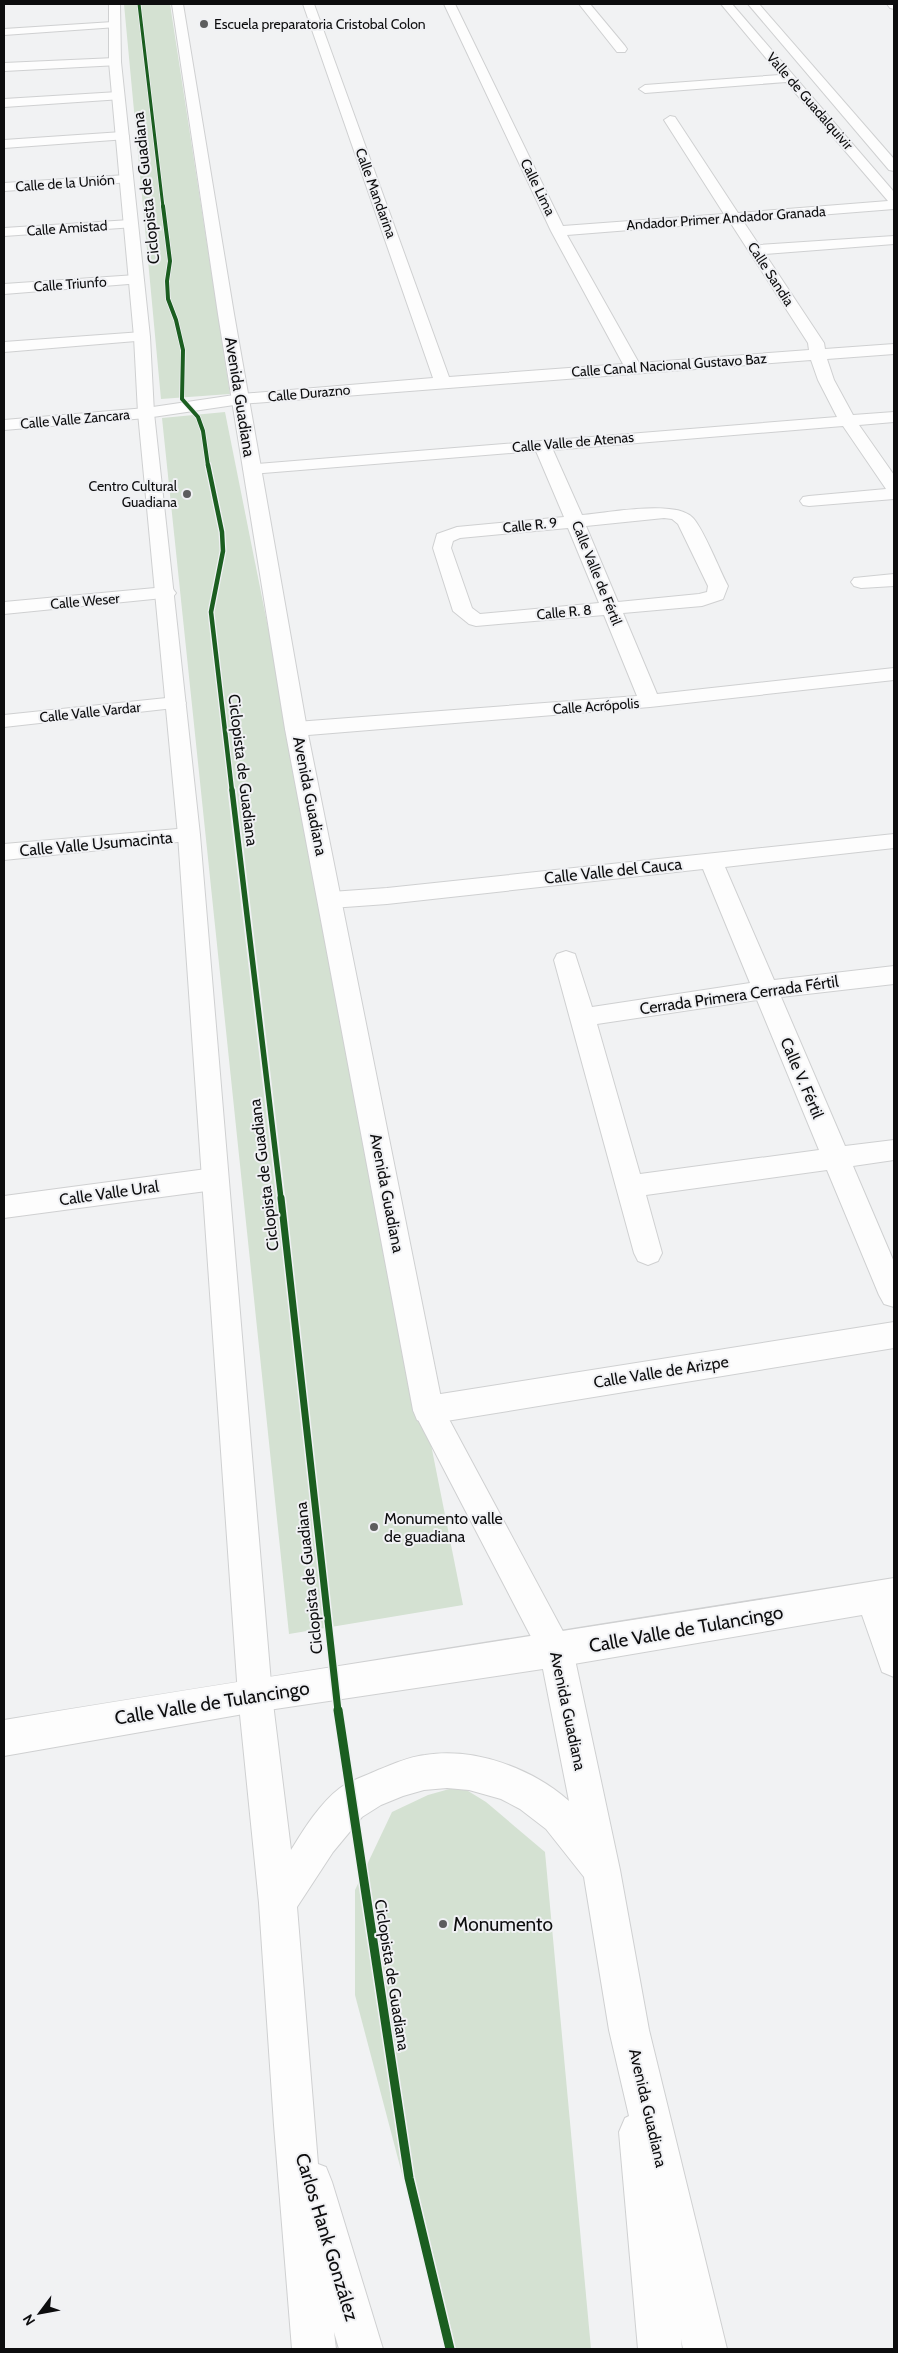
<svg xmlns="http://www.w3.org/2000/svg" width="898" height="2353" viewBox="0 0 898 2353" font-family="Cabin,sans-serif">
<rect width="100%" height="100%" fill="#f1f2f3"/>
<g fill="#d4e1d2">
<path d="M124 4H170L230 394 161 399Z"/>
<path d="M225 412 463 1605 289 1634 162 418Z"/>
<path d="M460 1786 486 1802 545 1852 591 2349H448L355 1995V1890L392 1812 428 1795Z"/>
</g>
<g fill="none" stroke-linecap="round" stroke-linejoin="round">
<g stroke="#cfd0d1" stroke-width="2">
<g id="minor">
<path d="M303 4H314L449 377 623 364 551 231 444 4H455L563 226 724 214 664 120 670 116 675 117 738 213 888 201 786 82 645 93 639 89 645 85 780 75 721 4H732L894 192V209L743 221 759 245 894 236V244L765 254 824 343 825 349 894 344V354L827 359 834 380 853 415 894 412V422L859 425 894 475V499L809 506 803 505 800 501 803 497 809 496 886 489 843 426 553 450 582 515C606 513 677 499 693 518 704 530 719 569 728 586L723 599 702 606 623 613 657 694 894 668V680L650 707 296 736 288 734 285 729 288 724 296 722 637 696 604 615 476 626 469 624 453 611 433 548 437 534 457 527 564 517 536 451 252 474 246 473 243 469 246 465 837 417 818 380 811 360 241 404 146 418 4 430V420L146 408 241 394 433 378ZM730 222 808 343 809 350 639 363 567 235ZM664 518 672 519 678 524 708 586 707 592 699 594 618 602 586 526ZM568 528 599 603 480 614 472 608 451 548 453 541 460 538Z"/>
<path d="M579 4H590L625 46 627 49 625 52H617Z"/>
<path d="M748 4H759L894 159V171L889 170Z"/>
<path d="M887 4H894V9L890 8Z"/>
<path d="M113 22 117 23 119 25 117 27 4 35V29Z"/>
<path d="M115 58 119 59 121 62 119 65 4 71V63Z"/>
<path d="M118 92 122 93 124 96 122 99 4 107V99Z"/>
<path d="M122 132 127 133 129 136 127 139 4 148V140Z"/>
<path d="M126 175 133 179 131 182 4 191V183Z"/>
<path d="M130 220 137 224 135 227 4 236V228Z"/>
<path d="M136 275 141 277 144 280 141 283 4 294V284Z"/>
<path d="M142 332 148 334 150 337 148 340 4 352V342Z"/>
<path d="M894 574V586L861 588 854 586 851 582 854 578Z"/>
<path d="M166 587 173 589 176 593 173 597 4 614V602Z"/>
<path d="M176 697 183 699 186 703 183 707 4 727V715Z"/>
<path d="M189 828 197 830 200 835 197 840 4 860V844Z"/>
<path d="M894 834V848L725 867 774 980 894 966V984L781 997 845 1146 894 1140V1160L853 1166 894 1262V1307L884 1304 879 1295 827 1170 646 1195 662 1253 658 1261 648 1265 638 1261 634 1253 554 960 557 954 566 951 575 954 592 1007 750 983 703 869 387 904 331 908 323 906 319 900 323 894 331 892 387 888ZM757 1000 819 1150 640 1174 597 1024Z"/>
<path d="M214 1168 224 1171 228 1179 224 1187 214 1190 4 1218V1196Z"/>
<path d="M894 1322V1348L428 1424 417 1420 413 1410 417 1400 428 1396Z"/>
<path d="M894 1578V1677L882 1672 862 1615 556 1667 255 1712 4 1756V1720C300 1670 598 1627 894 1578Z"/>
</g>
</g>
<g stroke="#cfd0d1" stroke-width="2">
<path id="tertiary" d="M109 4H120L121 62 150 337 154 413 200 835 272 1695 291 1850C304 1829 320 1803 340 1788 351 1780 366 1776 378 1770 393 1764 408 1757 425 1755 474 1747 532 1768 569 1801L540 1654 413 1410 285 729 218 314 172 4H183L234 314 307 729 443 1408 573 1650 620 1870 649 2030 727 2349H683L681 2339 682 2349H638L619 2132 625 2118 629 2116 609 2030 584 1877 546 1829 520 1809 501 1799 469 1790 447 1788 424 1790 403 1796 381 1805 362 1817 333 1852 297 1907 318 2164 326 2167 332 2182 383 2349H339L334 2332 336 2349H292L274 2125 259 1903 238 1695 178 835 138 413 134 337 109 62Z"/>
</g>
<use href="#minor" fill="#fdfdfd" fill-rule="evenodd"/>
<use href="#tertiary" fill="#fdfdfd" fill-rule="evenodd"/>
<g stroke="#f0f1f4" stroke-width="4.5">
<path id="cycleway-far5" d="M139 4 163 207"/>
</g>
<g stroke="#f0f1f4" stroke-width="5.5">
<path id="cycleway-far4" d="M163 206 170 261 167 281 168 299 176 320 183 350 182 399 198 417 203 431 208 466"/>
</g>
<g stroke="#f0f1f4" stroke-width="7">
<path id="cycleway-far3" d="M208 465 222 532 223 551 211 612 232 791"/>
</g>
<g stroke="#f0f1f4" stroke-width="9">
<path id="cycleway-far2" d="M232 790 281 1199"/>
</g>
<g stroke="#f0f1f4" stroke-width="10">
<path id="cycleway-far1" d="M281 1198 338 1711"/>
</g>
<g stroke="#f0f1f4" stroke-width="12">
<path id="cycleway" d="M338 1710 409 2178 450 2349"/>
</g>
<use href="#cycleway-far5" stroke="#1b5e20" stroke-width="3"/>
<use href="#cycleway-far4" stroke="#1b5e20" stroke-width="4"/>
<use href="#cycleway-far3" stroke="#1b5e20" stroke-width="4.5"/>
<use href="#cycleway-far2" stroke="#1b5e20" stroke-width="5.5"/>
<use href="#cycleway-far1" stroke="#1b5e20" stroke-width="7"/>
<use href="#cycleway" stroke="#1b5e20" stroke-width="9"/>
</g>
<g fill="#5d5d5e" stroke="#f0f1f4" stroke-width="2">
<circle cx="204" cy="24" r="5"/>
<circle cx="187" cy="494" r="5"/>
<circle cx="374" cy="1527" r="5"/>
<circle cx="443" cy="1924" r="5"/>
</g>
<g text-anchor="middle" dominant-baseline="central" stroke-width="4" stroke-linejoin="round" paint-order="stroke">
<g font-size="14" fill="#0d0d0e" stroke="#f0f1f4" text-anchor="start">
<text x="214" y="24">Escuela preparatoria Cristobal Colon</text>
<text x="177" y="486" text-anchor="end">Centro Cultural<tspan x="177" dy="16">Guadiana</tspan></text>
</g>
<g font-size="14" fill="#0d0d0e" stroke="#f0f1f4">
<text transform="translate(810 101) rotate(49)">Valle de Guadalquivir</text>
<text transform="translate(65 183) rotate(-4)">Calle de la Unión</text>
<text transform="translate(538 187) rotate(64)">Calle Lima</text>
<text transform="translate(376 193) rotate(70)">Calle Mandarina</text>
<text transform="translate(726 218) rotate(-4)">Andador Primer Andador Granada</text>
<text transform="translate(67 228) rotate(-4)">Calle Amistad</text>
<text transform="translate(771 274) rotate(57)">Calle Sandia</text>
<text transform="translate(70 284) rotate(-4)">Calle Triunfo</text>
<text transform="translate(669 365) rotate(-4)">Calle Canal Nacional Gustavo Baz</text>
<text transform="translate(309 393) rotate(-5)">Calle Durazno</text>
<text transform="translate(75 419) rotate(-5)">Calle Valle Zancara</text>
<text transform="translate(573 442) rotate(-5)">Calle Valle de Atenas</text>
<text transform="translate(530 525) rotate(-6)">Calle R. 9</text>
<text transform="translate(597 573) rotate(68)">Calle Valle de Fértil</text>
<text transform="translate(85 601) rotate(-5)">Calle Weser</text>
<text transform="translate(564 612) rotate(-5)">Calle R. 8</text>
<text transform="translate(596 706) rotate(-4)">Calle Acrópolis</text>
<text transform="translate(90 712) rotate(-6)">Calle Valle Vardar</text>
</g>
<g font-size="16" fill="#0d0d0e" stroke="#f0f1f4">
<text transform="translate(146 188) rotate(-96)">Ciclopista de Guadiana</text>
<text transform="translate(240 397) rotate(81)">Avenida Guadiana</text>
<text transform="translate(243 770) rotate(83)">Ciclopista de Guadiana</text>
<text transform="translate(310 796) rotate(79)">Avenida Guadiana</text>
<text transform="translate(96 844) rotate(-5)">Calle Valle Usumacinta</text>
<text transform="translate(613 871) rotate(-6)">Calle Valle del Cauca</text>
<text transform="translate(739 995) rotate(-8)">Cerrada Primera Cerrada Fértil</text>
<text transform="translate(802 1078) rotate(67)">Calle V. Fértil</text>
<text transform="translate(264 1175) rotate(-97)">Ciclopista de Guadiana</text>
<text transform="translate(109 1193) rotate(-8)">Calle Valle Ural</text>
<text transform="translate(387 1193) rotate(79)">Avenida Guadiana</text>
<text transform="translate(661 1372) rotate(-9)">Calle Valle de Arizpe</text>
<text transform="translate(309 1578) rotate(-96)">Ciclopista de Guadiana</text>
<text transform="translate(568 1711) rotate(78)">Avenida Guadiana</text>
<text transform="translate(392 1975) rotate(81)">Ciclopista de Guadiana</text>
<text transform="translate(648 2108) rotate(77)">Avenida Guadiana</text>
</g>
<g font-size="16" fill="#0d0d0e" stroke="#f0f1f4" text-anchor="start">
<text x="384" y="1518">Monumento valle<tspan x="384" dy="18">de guadiana</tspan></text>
</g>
<g font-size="19" fill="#0d0d0e" stroke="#f0f1f4">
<text transform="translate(686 1629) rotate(-10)">Calle Valle de Tulancingo</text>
<text transform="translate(212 1703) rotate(-9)">Calle Valle de Tulancingo</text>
<text transform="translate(327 2237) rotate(73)">Carlos Hank González</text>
</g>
<g font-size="19" fill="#0d0d0e" stroke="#f0f1f4" text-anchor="start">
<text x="453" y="1924">Monumento</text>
</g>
</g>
<rect width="898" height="2353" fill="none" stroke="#0d0d0e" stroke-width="10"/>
<g transform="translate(40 2313) rotate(238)" stroke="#f0f1f4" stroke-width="4" paint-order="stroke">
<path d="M0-4L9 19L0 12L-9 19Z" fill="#0d0d0e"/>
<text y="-8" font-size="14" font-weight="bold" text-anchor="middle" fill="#0d0d0e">N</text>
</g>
</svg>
